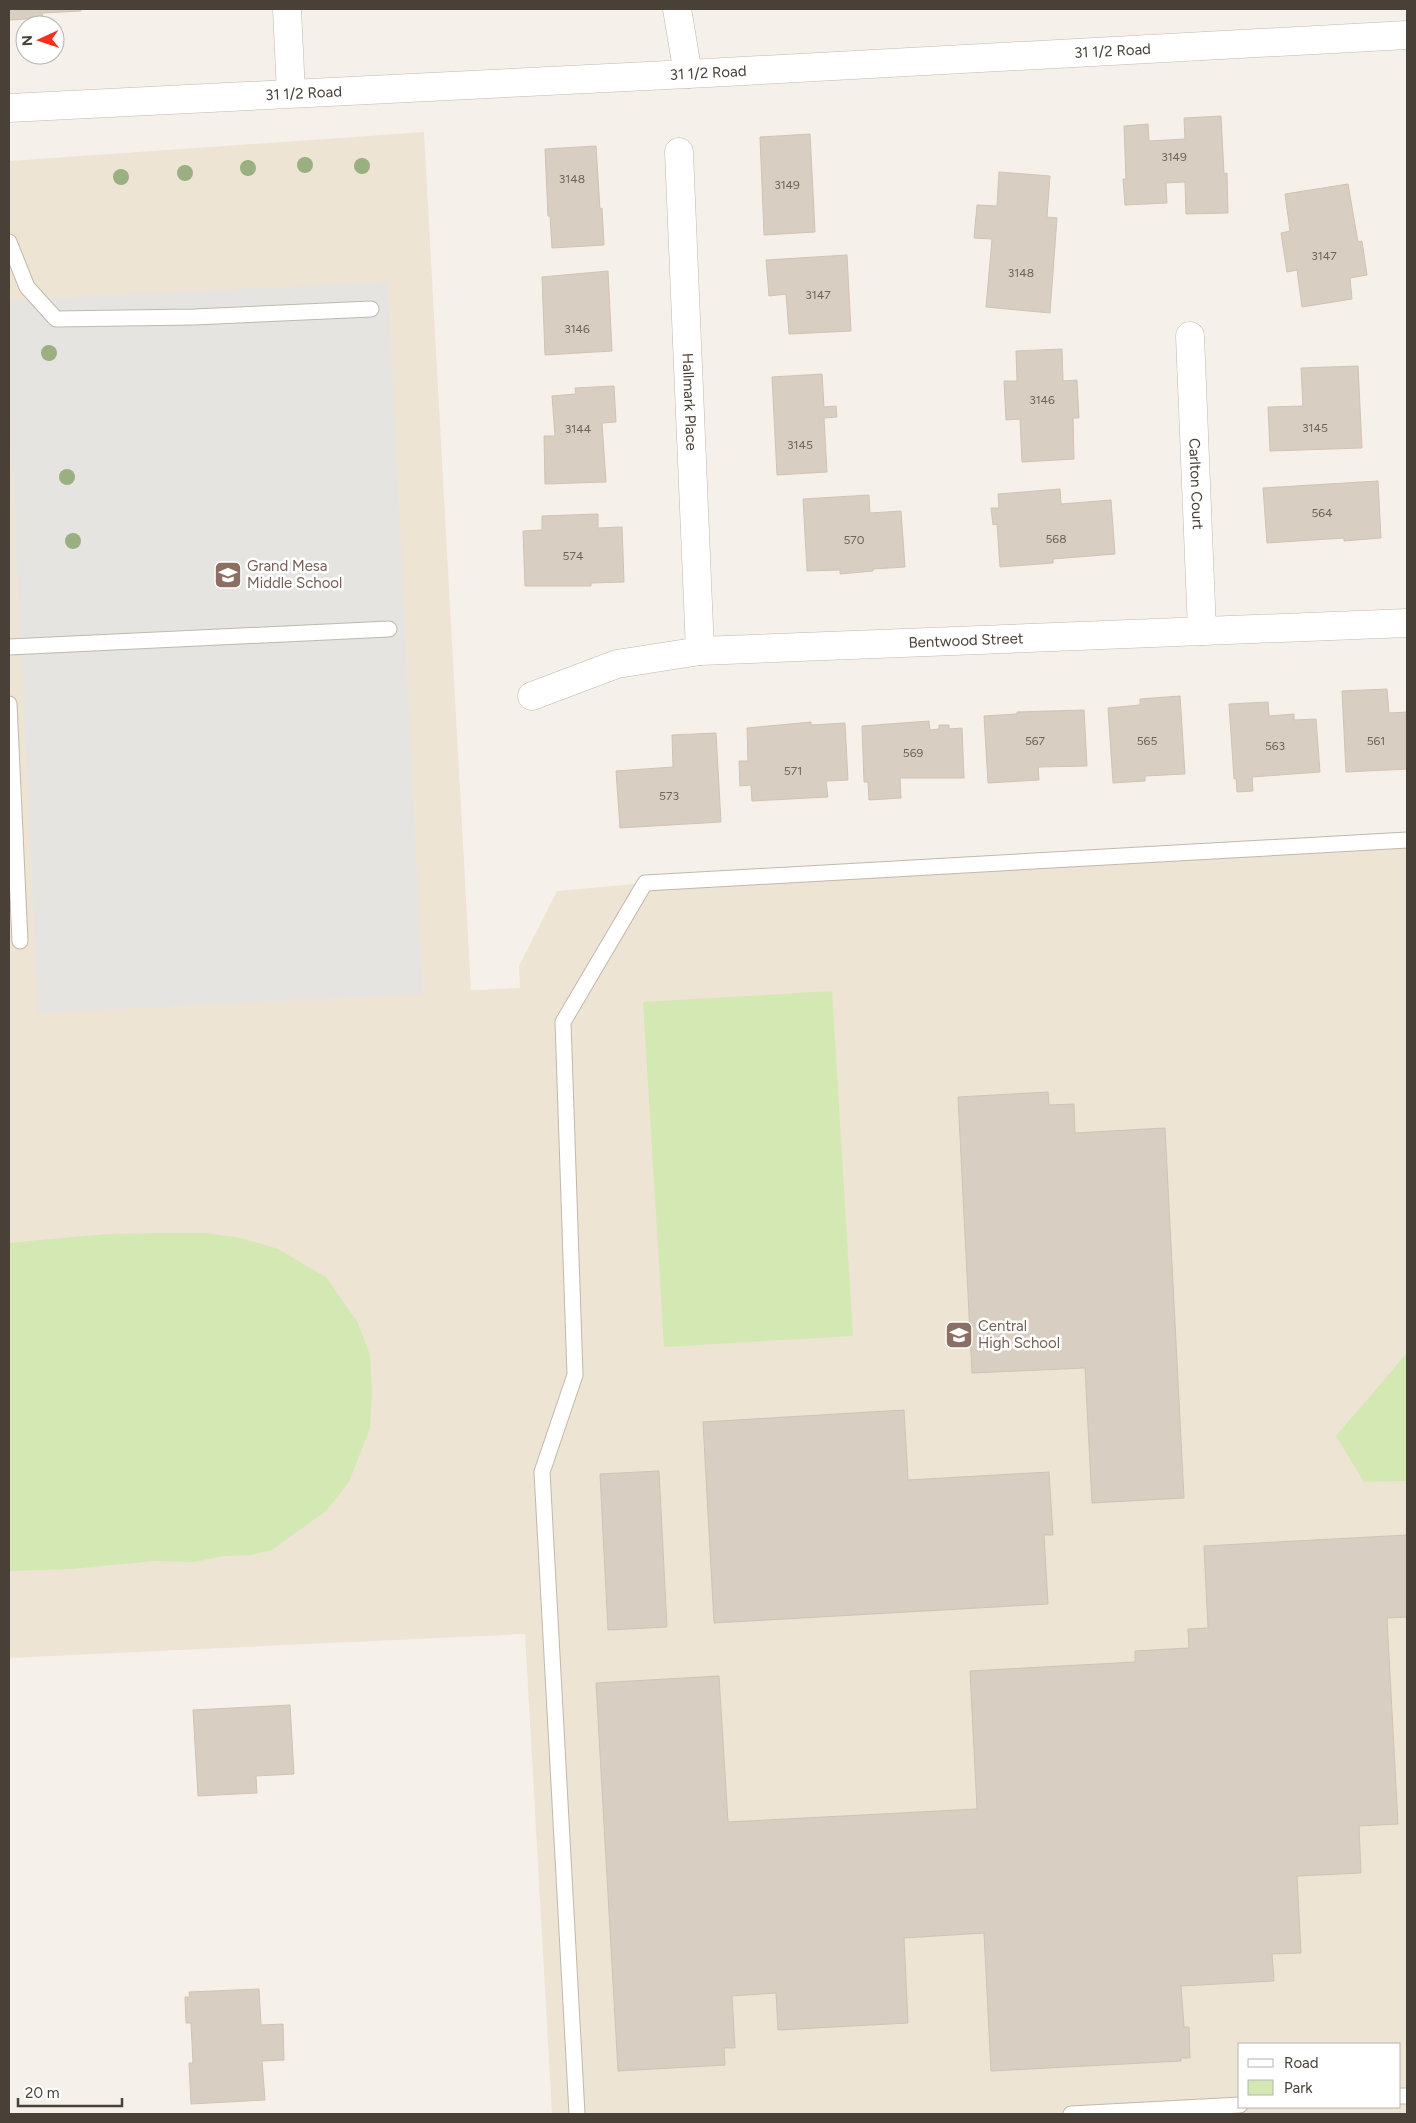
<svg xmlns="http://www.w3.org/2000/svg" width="1416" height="2123" viewBox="0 0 1416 2123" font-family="Figtree,sans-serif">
<rect width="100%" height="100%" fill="#f5f1ea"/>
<path fill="#eee4d4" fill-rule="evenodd" d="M424 132 471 990 520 988 519 966 557 891 645 883 1407 843V2114H552L525 1634 9 1658V161ZM1240 2044H1400V2107H1240Z"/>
<g fill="#d4e8b3">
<path d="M832 991 853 1336 664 1347 643 1002Z"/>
<path d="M160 1233H207L241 1238 278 1249 326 1277 358 1323 370 1355 372 1392 370 1428 349 1482 326 1511 272 1550 251 1555 224 1556 194 1562 154 1561 71 1569 9 1571V1243L105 1234Z"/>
<path d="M1407 1353V1481L1364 1482 1336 1436Z"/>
</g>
<path fill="#e6e4e1" d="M388 282 423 994 38 1013 9 398V300Z"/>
<g fill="#d9cec2" stroke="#d1c3b2">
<path d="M9 9H81V11L42 13 43 18 9 20Z"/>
<path d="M1221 116 1224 174 1227 173 1228 213 1186 214 1185 182 1166 183 1167 203 1125 205 1123 179H1126L1124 126 1148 124 1149 141 1185 139 1184 118Z"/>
<path d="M810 134 815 232 764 235 760 137Z"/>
<path d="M596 146 600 209 602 208 604 245 552 248 550 216H548L545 149Z"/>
<path d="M999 172 1050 176 1047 217 1057 218 1050 313 986 307 992 239 974 238 977 205 997 206Z"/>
<path d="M1348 184 1358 242 1362 241 1367 275 1350 278 1352 299 1302 307 1297 270 1287 272 1281 233 1290 231 1285 194Z"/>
<path d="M847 255 851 331 789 334 786 294 769 296 766 260Z"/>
<path d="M608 271 612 351 545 355 542 277Z"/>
<path d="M1062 349 1063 381 1077 380 1079 418H1073L1074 459 1022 462 1020 419 1006 420 1004 381H1017L1016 351Z"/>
<path d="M1358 366 1362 448 1270 451 1268 407 1303 406 1301 368Z"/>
<path d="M822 374 824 407 836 406 837 417 824 418 827 472 777 475 772 377Z"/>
<path d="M614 386 616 422 602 423 606 482 545 484 544 436H555L552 396 576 394 575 388Z"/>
<path d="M1378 481 1381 538 1344 541V538L1267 543 1263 488Z"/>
<path d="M1060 489 1061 504 1111 500 1115 554 1053 559V563L1000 567 997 524 993 525 991 508H999L998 494Z"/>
<path d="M869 495 870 513 901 511 905 567 873 569V571L840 574V570L807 571 803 499Z"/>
<path d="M598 514V528L622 527 624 582 591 583V586H525L523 531 542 530V516Z"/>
<path d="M1387 689 1389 713 1407 712V769L1346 772 1342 691Z"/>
<path d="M1180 696 1185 774 1145 776V781L1113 783 1108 708 1140 705V699Z"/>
<path d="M1268 702 1269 716 1294 714V720L1316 719 1320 772 1252 777 1253 791 1237 792 1236 778 1234 779 1229 704Z"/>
<path d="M1084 710 1087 766 1038 767 1039 780 988 783 984 716 1017 714V712Z"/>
<path d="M929 721 930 730 939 729V725H949V729L962 728 964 778H900L901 798 869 800 868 782H864L862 726Z"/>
<path d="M811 722V725L845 723 848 780 826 781 828 797 752 801 751 785 740 786 739 761H748L747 728Z"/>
<path d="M716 733 721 822 620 828 616 771 673 767 672 735Z"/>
<path d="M1048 1092 1049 1105 1074 1104 1075 1133 1165 1128 1184 1498 1092 1503 1085 1368 972 1373 958 1097Z"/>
<path d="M904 1410 908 1480 1049 1472 1053 1535H1044L1048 1604 714 1623 703 1422Z"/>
<path d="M659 1471 667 1627 608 1630 600 1474Z"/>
<path d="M1407 1535V1617L1387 1618 1398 1824 1359 1826 1361 1873 1297 1876 1301 1953 1272 1954 1274 1981 1181 1986 1184 2027H1189L1190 2058H1181V2061L991 2071 984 1933 904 1938 908 2023 778 2030 776 1993 732 1996 735 2048H724L725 2065 618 2071 596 1683 719 1676 728 1822 977 1809 970 1671 1135 1662V1651L1189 1648 1188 1629 1208 1628 1204 1546Z"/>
<path d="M290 1705 294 1774 256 1776 257 1793 198 1796 193 1710Z"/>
<path d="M259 1989 261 2025 283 2024 284 2060 262 2061 265 2100 191 2104 189 2063H193L191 2023H186L185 1997H190L189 1992Z"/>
</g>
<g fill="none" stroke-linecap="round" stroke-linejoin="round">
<g stroke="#c0b8ac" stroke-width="17">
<g id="service">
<path d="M9 242 27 287 56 319 194 317 371 309"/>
<path d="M9 647 389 629"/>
<path d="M9 704 20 941"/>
<path d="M1400 2096H1407"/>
<path d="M577 2114 542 1472 575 1375 563 1022 645 883 1407 840"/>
<path d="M1071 2114 1240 2105"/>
</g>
</g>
<g stroke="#c0b8ac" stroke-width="29">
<g id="minor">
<path d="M287 9 291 93"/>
<path d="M677 9 688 74"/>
<path id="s1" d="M679 152 700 651"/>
<path id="s2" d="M1190 336 1202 631"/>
<path id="s3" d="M532 696 617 664 700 651 1407 623"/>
</g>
</g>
<g stroke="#c0b8ac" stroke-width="29">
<g id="tertiary">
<path id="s4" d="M9 108 688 74 1407 35"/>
</g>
</g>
<use href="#service" stroke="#fff" stroke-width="15"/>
<use href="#minor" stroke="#fff" stroke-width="28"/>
<use href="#tertiary" stroke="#fff" stroke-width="28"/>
</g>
<g fill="#9ab080">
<circle cx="305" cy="165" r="8"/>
<circle cx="362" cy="166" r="8"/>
<circle cx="248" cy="168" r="8"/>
<circle cx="185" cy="173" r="8"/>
<circle cx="121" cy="177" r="8"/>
<circle cx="49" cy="353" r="8"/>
<circle cx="67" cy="477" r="8"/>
<circle cx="73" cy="541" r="8"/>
</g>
<defs>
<g id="school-square" transform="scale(1.4375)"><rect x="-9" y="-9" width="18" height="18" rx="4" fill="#8d6e63" stroke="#fff"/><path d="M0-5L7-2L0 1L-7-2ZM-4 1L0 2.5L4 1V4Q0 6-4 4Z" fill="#fff"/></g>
</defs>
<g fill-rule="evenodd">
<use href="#school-square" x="228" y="575"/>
<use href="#school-square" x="959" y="1335"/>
</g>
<g text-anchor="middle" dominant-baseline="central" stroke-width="5" stroke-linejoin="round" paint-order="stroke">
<g font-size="12" fill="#6d645a">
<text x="1174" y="157">3149</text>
<text x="572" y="179">3148</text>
<text x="787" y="185">3149</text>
<text x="1324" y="256">3147</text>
<text x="1021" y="273">3148</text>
<text x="818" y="295">3147</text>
<text x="577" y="329">3146</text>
<text x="1042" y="400">3146</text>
<text x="1315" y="428">3145</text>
<text x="578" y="429">3144</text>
<text x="800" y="445">3145</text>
<text x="1322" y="513">564</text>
<text x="1056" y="539">568</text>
<text x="854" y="540">570</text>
<text x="573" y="556">574</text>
<text x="1035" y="741">567</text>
<text x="1147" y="741">565</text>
<text x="1376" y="741">561</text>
<text x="1275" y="746">563</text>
<text x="913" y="753">569</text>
<text x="793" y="771">571</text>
<text x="669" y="796">573</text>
</g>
<g font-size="15" fill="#494138" stroke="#fff">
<text stroke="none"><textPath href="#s4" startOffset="1105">31 1/2 Road</textPath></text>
<text stroke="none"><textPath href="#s4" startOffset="700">31 1/2 Road</textPath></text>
<text stroke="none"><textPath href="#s4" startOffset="295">31 1/2 Road</textPath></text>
<text stroke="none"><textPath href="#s1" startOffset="250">Hallmark Place</textPath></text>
<text stroke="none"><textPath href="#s2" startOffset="148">Carlton Court</textPath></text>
<text stroke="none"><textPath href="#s3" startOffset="441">Bentwood Street</textPath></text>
</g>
<g font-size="15" fill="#785e54" stroke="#fff" text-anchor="start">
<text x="247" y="566">Grand Mesa<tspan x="247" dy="17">Middle School</tspan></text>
<text x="978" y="1326">Central<tspan x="978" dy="17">High School</tspan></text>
</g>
</g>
<rect width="1416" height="2123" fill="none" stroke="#494138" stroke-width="20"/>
<rect x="1238" y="2043" width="162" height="65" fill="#ffffff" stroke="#b6b3af"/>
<rect x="1248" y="2059" width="25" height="8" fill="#ffffff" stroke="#b6b3af"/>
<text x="1284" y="2068" font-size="15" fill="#494138">Road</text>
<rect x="1248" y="2080" width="25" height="15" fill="#d4e8b3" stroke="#b6b3af"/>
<text x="1284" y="2093" font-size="15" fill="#494138">Park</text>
<g transform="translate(40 40) rotate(267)"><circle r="24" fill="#ffffff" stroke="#b6b3af"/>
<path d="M0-4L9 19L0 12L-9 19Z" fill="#f92d1d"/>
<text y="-8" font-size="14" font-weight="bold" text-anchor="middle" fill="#494138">N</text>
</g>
<path d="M18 2098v8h104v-8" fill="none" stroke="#494138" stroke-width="2.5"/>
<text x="25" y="2098" font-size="15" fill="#494138" stroke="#ffffff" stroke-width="4" paint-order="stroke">20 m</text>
</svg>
